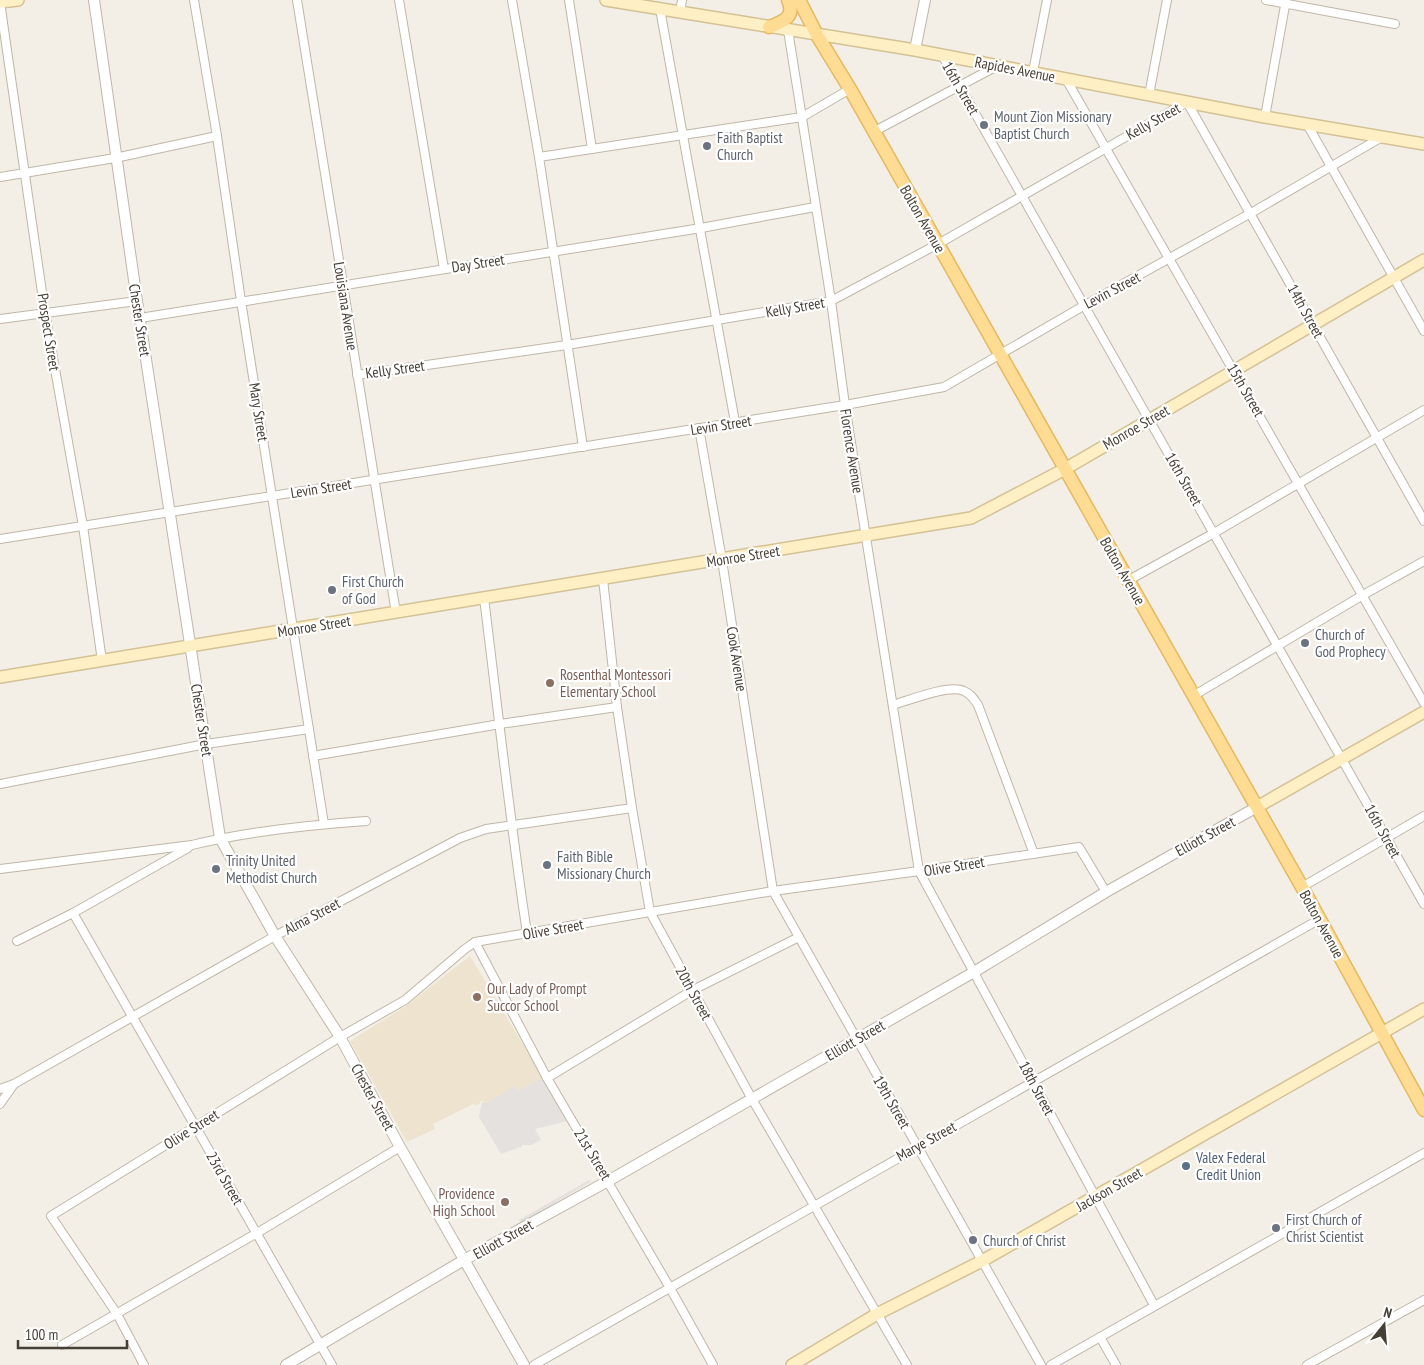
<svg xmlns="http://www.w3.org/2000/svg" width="1424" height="1365" viewBox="0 0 1424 1365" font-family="'PT Sans Narrow',sans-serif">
<rect width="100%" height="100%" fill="#f3efe6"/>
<path fill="#ede3cf" d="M470 956 543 1078 518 1091 515 1087 484 1105 482 1100 478 1105 473 1104 433 1124 435 1129 407 1142 350 1041 406 1006Z"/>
<g fill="#e4e1de">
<path d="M543 1078 568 1121 535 1129 541 1140 531 1145H522L521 1148 518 1147V1148L501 1154 479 1117 482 1102 485 1104 515 1086 518 1091Z"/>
<path d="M589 1180 591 1182 520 1223 519 1220Z"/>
</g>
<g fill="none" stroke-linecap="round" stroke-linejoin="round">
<g stroke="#bfb6a8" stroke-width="10">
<g id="minor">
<path d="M194 0 217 136 241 301 324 824"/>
<path d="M297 0 396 613"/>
<path d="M399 0 444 269"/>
<path d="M512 0 539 157 583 447"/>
<path d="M569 0 592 149"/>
<path d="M1266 0 1395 24"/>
<path d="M0 2 45 313 83 526 102 661"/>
<path d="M660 9 735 422"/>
<path d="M680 12 682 0"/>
<path d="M788 30 831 301 845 405 919 871 1154 1305"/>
<path d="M942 55 1424 904"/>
<path d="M1033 72 1047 0"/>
<path d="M1066 79 1424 703"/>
<path d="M1149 95 1167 0"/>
<path d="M1265 117 1286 0"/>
<path d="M1307 124 1424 331"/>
<path d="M873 132 997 66"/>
<path d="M539 157 802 117 850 89"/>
<path d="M0 177 115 158 217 136"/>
<path d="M140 318 701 228 815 207"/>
<path d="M0 319 137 301"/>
<path d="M357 375 567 345 831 301 938 244 1187 102 1424 521"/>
<path d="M699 428 722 560 773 891 1041 1365"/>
<path d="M0 539 845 405 944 387 1085 305 1251 213 1382 137"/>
<path d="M603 579 617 707 632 808 650 912 752 1099 907 1365"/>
<path d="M1129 580 1214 533 1424 410"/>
<path d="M484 598C498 710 510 822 527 933"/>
<path d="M1193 696 1363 595 1424 561"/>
<path d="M893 705C910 700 949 684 964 691 971 694 974 699 978 705L1034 854"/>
<path d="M313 756 500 724 617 707"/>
<path d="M0 784 206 744 309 729"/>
<path d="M0 869 192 845C249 831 308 825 366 821"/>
<path d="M1302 887 1424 816"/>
<path d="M73 913 332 1365"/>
<path d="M17 941 73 913 188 848"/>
<path d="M475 942 547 1078 670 1288 713 1365"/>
<path d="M547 1078 693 990 799 937"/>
<path d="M0 1089 14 1084 275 936 460 838 486 829 632 808"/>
<path d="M0 1104 14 1084"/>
<path d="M1100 1337 1116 1365"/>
<path d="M62 1345 257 1233 400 1147"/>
<path d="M144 1365 117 1314 51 1216 340 1037 405 1000 465 949 475 942 773 891 919 871 1079 847 1106 892"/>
<path d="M534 1365 1320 919"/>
<path d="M1051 1365 1424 1153"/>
<path d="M1307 1365 1424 1300"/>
</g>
</g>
<g stroke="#bfb6a8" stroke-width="12">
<g id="tertiary">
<path d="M94 0 137 301 220 838 275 936 340 1037 400 1147 524 1365"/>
<path d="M915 50 925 0"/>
<path d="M286 1365 464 1260 608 1181 974 972 1106 892 1257 807"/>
</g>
</g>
<g stroke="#d4c195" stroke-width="14">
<g id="secondary">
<path d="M606 0 915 50 1265 117 1424 144"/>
<path d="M0 2 18 0"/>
<path d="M0 677 971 518 1065 469 1424 260"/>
<path d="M1257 807 1424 712"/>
<path d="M792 1365 877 1314 982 1261 1424 1009"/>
</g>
</g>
<g stroke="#e5b962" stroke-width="15">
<g id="primary">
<path d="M799 0 817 35 850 89 1302 887 1424 1110"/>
<path d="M769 27C783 22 796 17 788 0"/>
</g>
</g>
<use href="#minor" stroke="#fff" stroke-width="8"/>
<use href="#tertiary" stroke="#fff" stroke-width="10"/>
<use href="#secondary" stroke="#ffefc4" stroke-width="11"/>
<use href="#primary" stroke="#ffdc93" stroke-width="12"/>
</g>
<g fill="#6b7280" stroke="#fff" stroke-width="2">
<circle cx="984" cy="125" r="5"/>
<circle cx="707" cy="146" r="5"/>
<circle cx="332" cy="590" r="5"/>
<circle cx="1305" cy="643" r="5"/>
<circle cx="547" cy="865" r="5"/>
<circle cx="216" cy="869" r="5"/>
<circle cx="1276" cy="1228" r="5"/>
<circle cx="973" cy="1240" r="5"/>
</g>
<g fill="#8d6e63" stroke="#fff" stroke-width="2">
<circle cx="550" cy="683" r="5"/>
<circle cx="477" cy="997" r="5"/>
<circle cx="505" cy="1202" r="5"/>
</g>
<circle fill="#5c6f8a" stroke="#fff" stroke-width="2" cx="1186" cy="1166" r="5"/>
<g text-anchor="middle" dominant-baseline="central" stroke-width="4.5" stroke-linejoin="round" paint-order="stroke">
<g font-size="15" fill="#463f35" stroke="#fff">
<text transform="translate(1015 69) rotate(11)">Rapides Avenue</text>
<text transform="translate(961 88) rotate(60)">16th Street</text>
<text transform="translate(1153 121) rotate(-29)">Kelly Street</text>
<text transform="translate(923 219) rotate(60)">Bolton Avenue</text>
<text transform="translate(478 263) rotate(-9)">Day Street</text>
<text transform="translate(1112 290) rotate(-28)">Levin Street</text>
<text transform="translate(346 306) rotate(81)">Louisiana Avenue</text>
<text transform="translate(795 307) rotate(-10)">Kelly Street</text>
<text transform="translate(1306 311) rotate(61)">14th Street</text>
<text transform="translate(140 320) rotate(81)">Chester Street</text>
<text transform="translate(49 332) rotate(81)">Prospect Street</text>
<text transform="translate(395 369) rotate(-8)">Kelly Street</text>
<text transform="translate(1246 390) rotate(60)">15th Street</text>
<text transform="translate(259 412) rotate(81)">Mary Street</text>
<text transform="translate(721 425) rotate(-9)">Levin Street</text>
<text transform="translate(1136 427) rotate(-30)">Monroe Street</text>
<text transform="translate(852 451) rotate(81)">Florence Avenue</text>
<text transform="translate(1184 479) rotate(60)">16th Street</text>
<text transform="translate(321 488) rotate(-9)">Levin Street</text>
<text transform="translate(743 556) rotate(-9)">Monroe Street</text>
<text transform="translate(1123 571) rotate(60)">Bolton Avenue</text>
<text transform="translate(314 626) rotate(-9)">Monroe Street</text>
<text transform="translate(737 659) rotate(81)">Cook Avenue</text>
<text transform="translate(202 720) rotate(81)">Chester Street</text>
<text transform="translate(1383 831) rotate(61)">16th Street</text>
<text transform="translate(1205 836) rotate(-29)">Elliott Street</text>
<text transform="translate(954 866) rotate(-9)">Olive Street</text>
<text transform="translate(312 916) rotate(-28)">Alma Street</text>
<text transform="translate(1322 924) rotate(61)">Bolton Avenue</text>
<text transform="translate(553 929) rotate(-10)">Olive Street</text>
<text transform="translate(694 993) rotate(61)">20th Street</text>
<text transform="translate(855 1040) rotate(-30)">Elliott Street</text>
<text transform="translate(1037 1088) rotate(62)">18th Street</text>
<text transform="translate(373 1097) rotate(61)">Chester Street</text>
<text transform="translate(892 1102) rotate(60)">19th Street</text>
<text transform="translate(191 1129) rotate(-32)">Olive Street</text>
<text transform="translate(926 1141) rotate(-29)">Marye Street</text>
<text transform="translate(593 1154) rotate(59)">21st Street</text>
<text transform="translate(225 1178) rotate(60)">23rd Street</text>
<text transform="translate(1109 1189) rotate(-30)">Jackson Street</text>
<text transform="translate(503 1239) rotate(-29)">Elliott Street</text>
</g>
<g font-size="15" fill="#5b616d" stroke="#fff" text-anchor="start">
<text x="994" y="116">Mount Zion Missionary<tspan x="994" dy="17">Baptist Church</tspan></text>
<text x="717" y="137">Faith Baptist<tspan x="717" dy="17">Church</tspan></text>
<text x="342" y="581">First Church<tspan x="342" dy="17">of God</tspan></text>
<text x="1315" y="634">Church of<tspan x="1315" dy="17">God Prophecy</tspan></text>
<text x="557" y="856">Faith Bible<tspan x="557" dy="17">Missionary Church</tspan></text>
<text x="226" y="860">Trinity United<tspan x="226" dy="17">Methodist Church</tspan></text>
<text x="1286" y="1219">First Church of<tspan x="1286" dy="17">Christ Scientist</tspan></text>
<text x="983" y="1240">Church of Christ</text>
</g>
<g font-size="15" fill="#785e54" stroke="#fff" text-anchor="start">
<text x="560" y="674">Rosenthal Montessori<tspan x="560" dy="17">Elementary School</tspan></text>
<text x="487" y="988">Our Lady of Prompt<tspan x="487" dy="17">Succor School</tspan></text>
<text x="495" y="1193" text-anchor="end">Providence<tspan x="495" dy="17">High School</tspan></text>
</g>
<g font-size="15" fill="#4e5e75" stroke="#fff" text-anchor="start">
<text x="1196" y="1157">Valex Federal<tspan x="1196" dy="17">Credit Union</tspan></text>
</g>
</g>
<g transform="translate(1384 1325) rotate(17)" stroke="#ffffff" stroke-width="4" paint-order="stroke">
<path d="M0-4L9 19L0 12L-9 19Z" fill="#463f35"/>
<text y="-8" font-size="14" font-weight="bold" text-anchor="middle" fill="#463f35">N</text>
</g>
<path d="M18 1340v8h109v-8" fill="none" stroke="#463f35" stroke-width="2.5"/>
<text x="25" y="1340" font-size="15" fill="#463f35" stroke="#ffffff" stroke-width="4" paint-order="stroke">100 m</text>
</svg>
